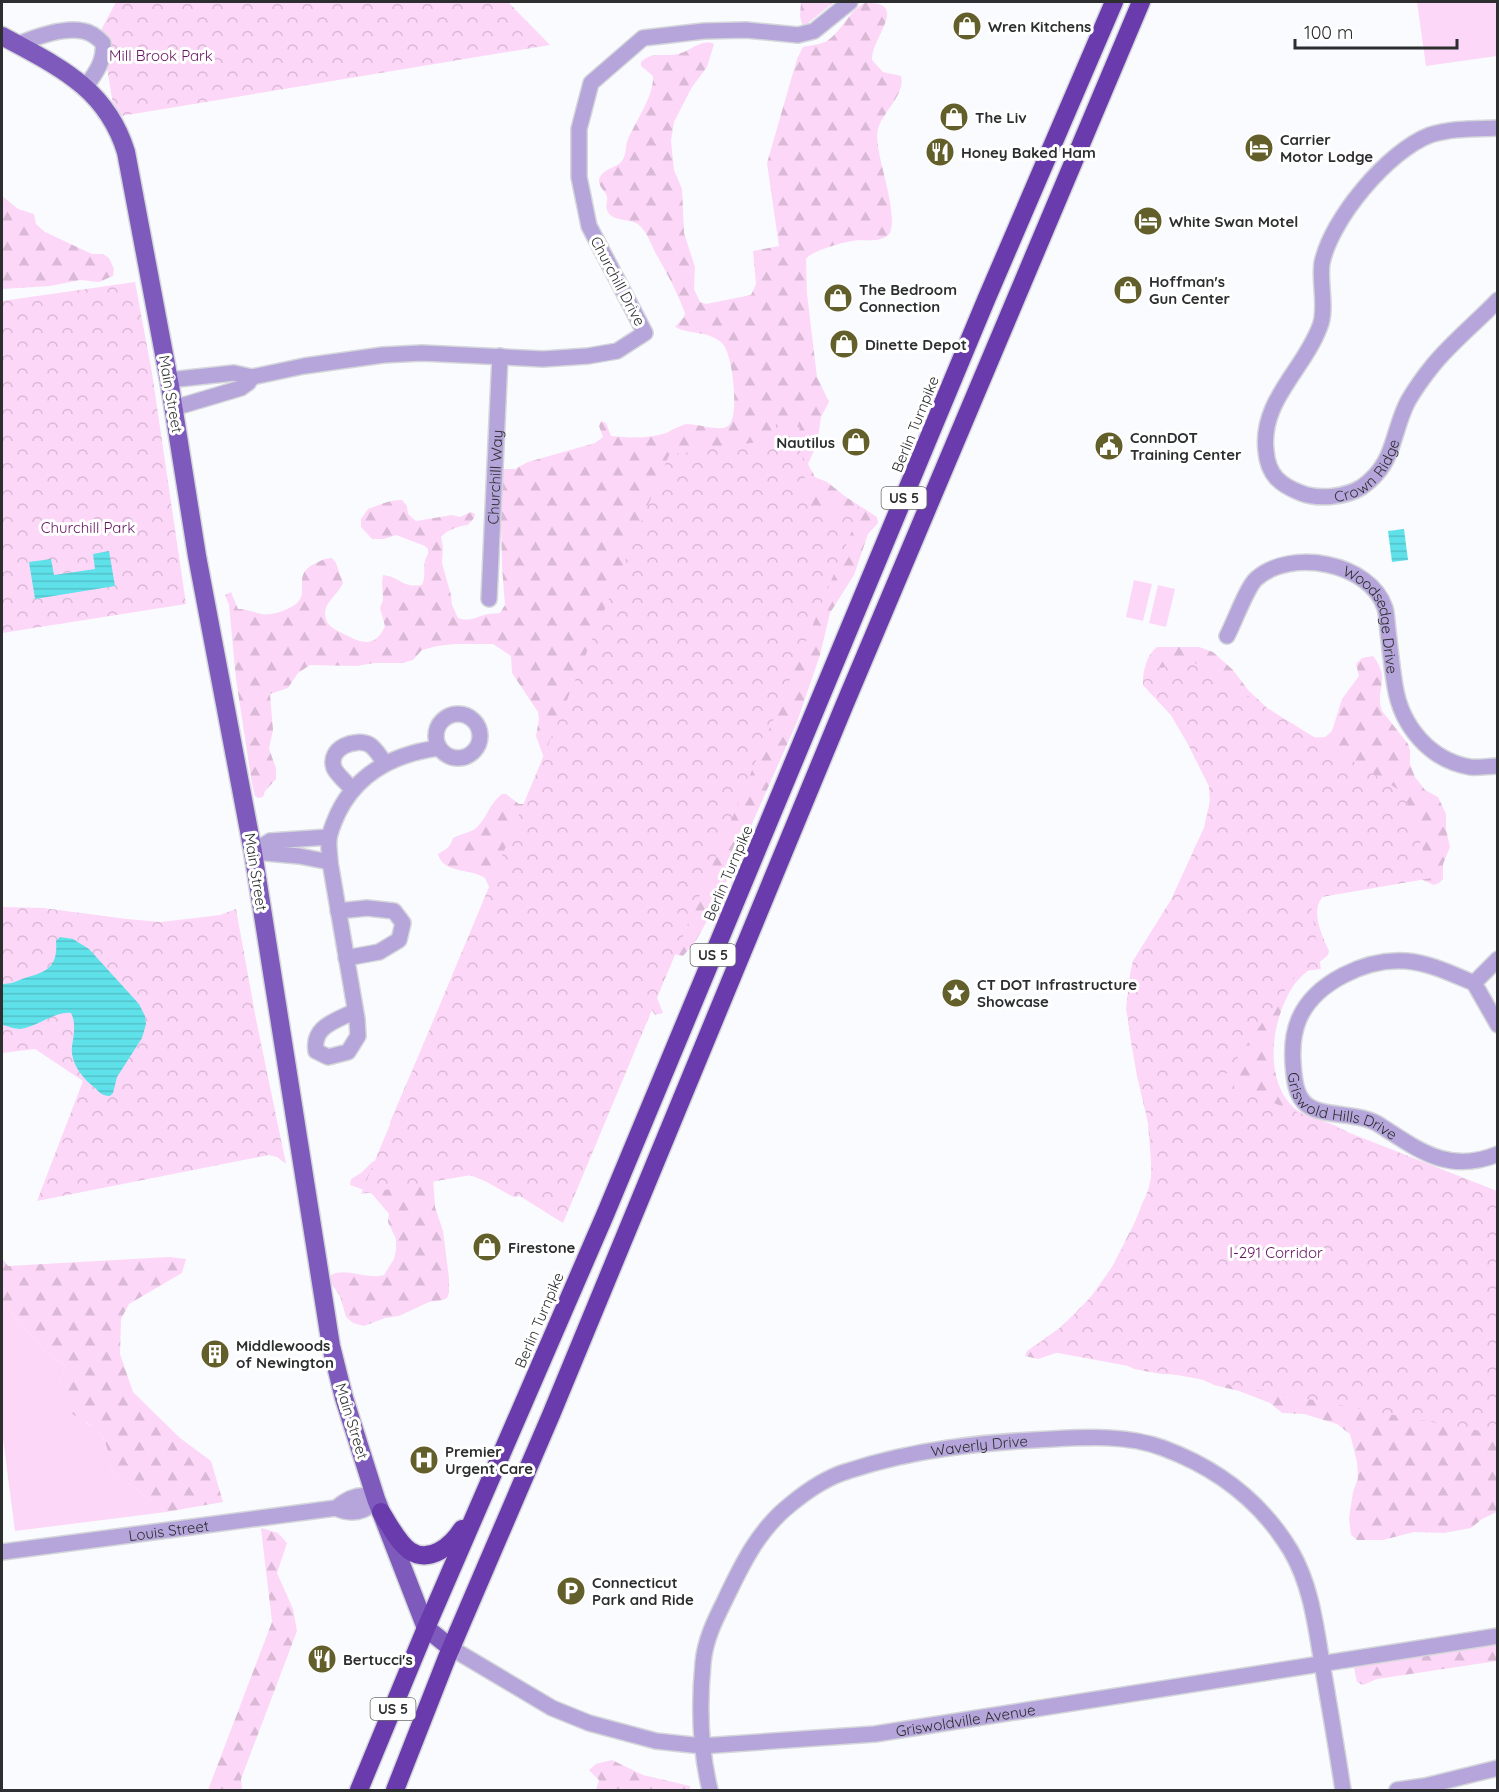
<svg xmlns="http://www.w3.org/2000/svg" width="1499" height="1792" viewBox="0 0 1499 1792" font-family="Quicksand,sans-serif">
<defs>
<pattern id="forest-firs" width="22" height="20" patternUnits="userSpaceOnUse" patternTransform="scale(1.5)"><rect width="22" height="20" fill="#fdd7f8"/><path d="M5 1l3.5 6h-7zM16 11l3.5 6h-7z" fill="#d9b9d5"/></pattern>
<pattern id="park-crowns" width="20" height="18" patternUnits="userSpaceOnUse" patternTransform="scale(1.5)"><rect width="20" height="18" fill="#fdd7f8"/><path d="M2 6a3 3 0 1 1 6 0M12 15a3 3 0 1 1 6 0" fill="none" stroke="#d9b9d5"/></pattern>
<pattern id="water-rules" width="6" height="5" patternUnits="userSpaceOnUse" patternTransform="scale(1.5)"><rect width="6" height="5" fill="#5fe1ea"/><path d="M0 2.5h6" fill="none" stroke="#53c1c9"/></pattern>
</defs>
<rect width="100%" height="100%" fill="#f9fbff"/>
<g fill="#fdd7f8">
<path d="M1417 2H1497V56L1426 66Z"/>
<path d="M1134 580 1152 584 1143 621 1126 617Z"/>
<path d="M1158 585 1175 589 1166 627 1149 623Z"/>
<path d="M5 1305 45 1352 66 1366 60 1381 87 1424 96 1428 110 1450 109 1468 166 1512 15 1531 2 1431V1306Z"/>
</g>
<g fill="url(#forest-firs)">
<path d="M801 2H834L803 27 800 17Z"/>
<path d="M865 3C911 1 871 38 872 60L883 72 901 76C906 94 882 113 878 129 876 136 878 145 879 152 881 167 901 227 887 236 877 243 863 239 852 241 841 243 811 251 806 259L807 294 817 377 829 402 821 417 817 444 808 464 815 477 827 482 846 497 877 517 878 523 868 534 854 575 830 613 820 655 797 722 715 907 695 942 683 956 673 954 656 995 663 1013 655 1015 649 1005 517 1197H513L487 1182 465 1173 433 1177 435 1207 443 1231 449 1278V1293L447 1298 443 1300 429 1302 399 1316 385 1318 364 1326 353 1323 346 1317 340 1296 330 1282 331 1275C346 1267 366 1280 384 1275L394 1259 396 1250V1239L388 1222 389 1214 373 1195 367 1191 350 1185 351 1179 361 1173 372 1162 382 1158 391 1130 390 1122 490 889 485 878C470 868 443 874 438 854 446 849 450 848 453 838 460 834 469 833 475 829 487 819 488 805 502 794H506L519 804H525L544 758 536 736 539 719 538 712 512 673 511 656 493 644H455L437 646 422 650 413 660 402 663H374L357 666 310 665 298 673 288 688 270 694 273 730 269 749 276 768V779L265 791 263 797 258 798 255 796 252 784 236 679 229 605 225 595 231 592 238 609C247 609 252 612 261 614 270 616 285 611 293 606 313 594 290 576 314 564 321 561 324 558 332 558L336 563 343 583C339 593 326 601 325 612 325 625 332 628 342 633 359 642 375 650 385 626L380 608 383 600 382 582 383 575C401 577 401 588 422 585 427 575 421 564 428 554V549L425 546 396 535 384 539H372L361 527V519L368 509C379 505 389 500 402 500L407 506 408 514 416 521 452 515 460 517 471 512 475 514 474 518 468 525C458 526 447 530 441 537L443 547 442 563 451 595 452 605 458 618C468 622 474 618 484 615 489 613 495 614 500 613L505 605 502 567 500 469H515L528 462 595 443 603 437 599 426 601 421 606 423 611 436C630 438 647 439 666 433 673 430 680 425 687 424 698 424 721 432 728 426 740 418 733 353 722 343 708 330 690 335 675 327L684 317 685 313C677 292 666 271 655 252 651 244 648 235 642 228 633 216 612 224 607 210 605 206 608 202 607 197 606 191 599 188 599 181 600 169 617 168 622 161 627 154 625 146 628 139 636 121 654 96 653 76L641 66V62C651 51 665 57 678 54 691 51 701 38 714 44L707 67 692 87 674 122 671 141 674 170 682 189 684 233 695 267 694 289 700 302 706 304 751 295 756 284 753 251 779 246 767 163 797 59 803 47C811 45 820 45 827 41 842 31 851 8 865 3Z"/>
<path d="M2 196 18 209 34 214 36 224 45 232 92 254H103L109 258 114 269 113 276 99 282 80 280 50 286 2 289Z"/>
<path d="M1157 647H1199L1213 652 1233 670 1248 690 1279 719 1306 738 1325 737 1332 731 1342 699 1359 676 1356 664 1362 658 1373 656C1392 680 1374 689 1382 711L1408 744 1410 750V764L1415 777 1425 790 1438 797 1446 814V829L1450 847 1443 864V879L1439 883 1434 885 1418 878 1326 894C1308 907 1322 935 1329 951L1328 955C1317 965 1303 972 1294 985 1272 1017 1262 1078 1294 1108 1307 1118 1326 1120 1340 1128 1348 1132 1355 1138 1363 1142 1400 1160 1439 1174 1477 1189L1497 1191V1512L1482 1519 1471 1528 1444 1533 1414 1532 1383 1540H1357L1351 1535 1349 1518 1353 1492 1358 1478 1357 1462 1350 1434 1337 1424 1304 1414 1282 1413 1270 1403 1239 1391 1214 1385 1193 1375 1161 1374 1134 1369 1118 1361 1068 1352 1056 1353 1038 1359 1025 1356 1027 1351 1061 1327 1091 1297 1112 1267 1136 1220 1148 1192 1151 1177V1162L1148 1123 1137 1076 1126 1008 1133 961 1171 900 1204 828 1210 802 1209 786 1188 744 1171 715 1143 685C1143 672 1146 655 1157 647Z"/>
<path d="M169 1257 186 1259 182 1273 129 1304 121 1319 120 1354 133 1392 180 1438 211 1461 223 1502 166 1512 109 1468C111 1431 90 1426 63 1408L60 1381 66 1366 45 1352 5 1305 2 1306V1258L8 1266Z"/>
<path d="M261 1528 278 1533 287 1543 277 1573 293 1609 297 1631 241 1779 242 1790H208L272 1622Z"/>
<path d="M1497 1644V1661L1377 1679 1363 1685 1357 1682 1354 1668 1369 1664Z"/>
<path d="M612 1760 643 1775 690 1786V1790H596L599 1780 589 1770 596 1764Z"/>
</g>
<g fill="url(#park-crowns)">
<path d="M116 2H508L550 45 115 117 101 30Z"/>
<path d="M135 282 152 373 186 604 2 633V301Z"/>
<path d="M775 420 799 424 808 508 815 511 862 507 563 1223 483 1173 361 1194 669 455 764 441 776 426Z"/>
<path d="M1195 663 1404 793 1432 878 1310 899 1321 969 1298 972 1224 1077 1238 1089 1497 1191V1434L1031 1348C1082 1319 1119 1266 1139 1212 1143 1200 1150 1190 1151 1178 1153 1161 1151 1139 1148 1123 1138 1070 1118 1015 1133 961L1171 900 1204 828 1210 802 1209 786 1188 744 1171 715 1143 685 1144 670Z"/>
<path d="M2 907 43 908 127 919 161 922 220 915 236 909 256 1019 286 1164 277 1157 269 1155 37 1201 83 1081 35 1049 2 1053Z"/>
</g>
<g fill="url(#water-rules)">
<path d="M1404 529 1408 560 1392 562 1388 531Z"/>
<path d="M109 551 115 586 35 599 29 562 51 559 54 575 95 569 93 554Z"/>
<path d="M60 937 73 939 89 949 139 1004 145 1016 146 1024 142 1038 117 1077 113 1093 110 1096C102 1096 99 1092 94 1087 82 1078 70 1062 72 1046 74 1035 76 1022 71 1013 57 1010 37 1027 20 1029 14 1029 8 1026 2 1025V984C12 984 16 981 25 978 48 972 58 966 56 941Z"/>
</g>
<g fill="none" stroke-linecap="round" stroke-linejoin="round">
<g stroke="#d4d6da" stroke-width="18">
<g id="minor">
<path d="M17 45C34 37 64 27 83 31 90 32 98 38 103 43 105 60 96 73 86 86"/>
<path id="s1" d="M1498 128C1475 129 1452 128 1430 135 1388 151 1331 219 1322 263 1319 281 1327 309 1320 326 1304 370 1260 401 1266 451 1268 475 1280 485 1301 493 1319 500 1346 497 1362 487 1396 463 1391 434 1408 401 1415 389 1425 375 1434 364 1453 341 1477 322 1498 300"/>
<path d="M169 380 234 373 252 377 304 366 383 355 422 353 543 359 588 356 617 351 645 333 589 226 579 177V129L591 83 643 38 704 31 746 30 798 35 814 31 850 2"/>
<path d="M174 408 241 388 248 383 252 377"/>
<path id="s2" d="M489 599 500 356"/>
<path id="s3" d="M1227 636C1234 623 1247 587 1256 579 1290 548 1370 562 1385 608 1387 615 1387 624 1388 631 1390 649 1392 668 1395 686 1401 725 1429 760 1470 767 1479 768 1489 766 1498 766"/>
<circle cx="458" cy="736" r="22"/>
<path d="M353 790C348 784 337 775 334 768 327 748 356 737 370 745 376 749 381 758 385 763"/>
<path d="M253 852 270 841 329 837"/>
<path d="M253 852 299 856 330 862"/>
<path d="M338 911 367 908 394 911 403 923 399 940 379 952 346 958"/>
<path d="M1498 959 1474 983 1498 1025"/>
<path id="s4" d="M1474 983C1452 974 1430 963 1406 961 1367 958 1315 982 1299 1019 1293 1033 1292 1048 1293 1063 1294 1077 1295 1096 1307 1105 1324 1118 1359 1111 1381 1126 1420 1151 1449 1174 1498 1154"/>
<path d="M355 1011C336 1021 312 1026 316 1051L328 1057 348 1052 358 1036 357 1019 330 862C330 854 328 846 329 839 330 830 335 820 338 813 358 772 395 754 438 748"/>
<path id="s5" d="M2 1552 336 1508C348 1498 362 1491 376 1499 367 1513 350 1515 336 1508"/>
<path id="s6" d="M451 1648 552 1708 589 1723 656 1741 702 1746 875 1734 1498 1636"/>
<path id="s7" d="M710 1790C700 1749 699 1705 703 1663 705 1640 715 1620 725 1600 742 1564 759 1529 791 1504 808 1490 827 1477 848 1471 914 1449 984 1442 1052 1439 1089 1437 1128 1435 1163 1448 1217 1468 1261 1501 1291 1551 1312 1587 1316 1629 1323 1669 1330 1710 1337 1750 1343 1790"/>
<path d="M1397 1790 1425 1786 1498 1768"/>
</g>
</g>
<g stroke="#d4d6da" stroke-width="21">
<path id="major" d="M2 36C57 66 106 87 126 152L170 386 197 556 253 852 331 1346 344 1398 376 1499 426 1628 451 1648"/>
</g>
<g stroke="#d4d6da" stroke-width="21">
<g id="highway">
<path d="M381 1512C389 1524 398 1543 410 1551 430 1564 452 1545 462 1529"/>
<path d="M359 1790 426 1628 605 1215 986 300 1114 2"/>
<path d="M395 1790 448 1655 551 1415 844 706 1141 2"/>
</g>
</g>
<use href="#minor" stroke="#b5a5db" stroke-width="15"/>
<use href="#major" stroke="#7d5abb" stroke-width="18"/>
<use href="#highway" stroke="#6a3bad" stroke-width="18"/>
</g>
<defs>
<g id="shop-disc" transform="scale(1.5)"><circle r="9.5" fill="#635f2b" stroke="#fff"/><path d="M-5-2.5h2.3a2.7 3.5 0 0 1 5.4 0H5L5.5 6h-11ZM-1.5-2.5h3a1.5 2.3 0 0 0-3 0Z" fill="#fff"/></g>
<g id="hotel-disc" transform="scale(1.5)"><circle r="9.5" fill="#635f2b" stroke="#fff"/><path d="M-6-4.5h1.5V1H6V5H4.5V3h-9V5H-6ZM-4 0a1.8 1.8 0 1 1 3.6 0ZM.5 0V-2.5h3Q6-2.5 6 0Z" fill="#fff"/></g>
<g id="restaurant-disc" transform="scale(1.5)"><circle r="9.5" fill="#635f2b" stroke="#fff"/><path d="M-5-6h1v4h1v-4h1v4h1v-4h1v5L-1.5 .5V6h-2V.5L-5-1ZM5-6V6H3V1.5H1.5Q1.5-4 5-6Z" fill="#fff"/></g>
<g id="civic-disc" transform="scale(1.5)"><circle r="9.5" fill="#635f2b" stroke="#fff"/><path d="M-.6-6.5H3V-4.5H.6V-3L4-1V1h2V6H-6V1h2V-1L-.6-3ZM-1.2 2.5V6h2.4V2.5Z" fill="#fff"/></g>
<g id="sight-disc" transform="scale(1.5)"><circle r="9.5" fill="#635f2b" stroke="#fff"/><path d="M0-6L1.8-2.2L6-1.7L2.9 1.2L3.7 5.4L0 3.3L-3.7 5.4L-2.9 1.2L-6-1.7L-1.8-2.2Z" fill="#fff"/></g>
<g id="building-disc" transform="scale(1.5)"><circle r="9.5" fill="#635f2b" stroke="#fff"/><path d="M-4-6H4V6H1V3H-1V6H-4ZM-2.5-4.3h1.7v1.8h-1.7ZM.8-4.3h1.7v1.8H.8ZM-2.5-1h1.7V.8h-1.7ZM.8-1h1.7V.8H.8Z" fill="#fff"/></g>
<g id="hospital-disc" transform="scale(1.5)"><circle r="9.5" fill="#635f2b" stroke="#fff"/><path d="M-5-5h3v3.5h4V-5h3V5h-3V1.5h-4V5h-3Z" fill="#fff"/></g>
<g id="parking-disc" transform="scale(1.5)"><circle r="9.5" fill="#635f2b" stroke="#fff"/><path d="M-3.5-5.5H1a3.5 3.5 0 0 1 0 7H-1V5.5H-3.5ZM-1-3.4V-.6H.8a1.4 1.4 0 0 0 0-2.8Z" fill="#fff"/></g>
</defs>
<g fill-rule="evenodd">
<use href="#shop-disc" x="967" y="26"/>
<use href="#shop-disc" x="954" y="117"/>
<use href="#hotel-disc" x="1259" y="148"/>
<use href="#restaurant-disc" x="940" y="152"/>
<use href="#hotel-disc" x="1148" y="221"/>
<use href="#shop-disc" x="1128" y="290"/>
<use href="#shop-disc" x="838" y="298"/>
<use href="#shop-disc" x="844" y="344"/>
<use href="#shop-disc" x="856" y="442"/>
<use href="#civic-disc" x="1109" y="446"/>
<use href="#sight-disc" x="956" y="993"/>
<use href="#shop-disc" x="487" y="1247"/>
<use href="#building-disc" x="215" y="1354"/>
<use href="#hospital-disc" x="424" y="1460"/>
<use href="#parking-disc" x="571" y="1591"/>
<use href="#restaurant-disc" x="322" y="1659"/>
</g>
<g text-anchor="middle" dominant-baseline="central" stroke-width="6" stroke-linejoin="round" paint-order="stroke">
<g fill="#fff" stroke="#6c6d6d" stroke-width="1.5">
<rect x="881.5" y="487" width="45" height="22" rx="4.5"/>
<rect x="690.5" y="944" width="45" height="22" rx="4.5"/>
<rect x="370.5" y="1698" width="45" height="22" rx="4.5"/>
</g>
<g font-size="14" font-weight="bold" fill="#2d2e2f">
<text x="904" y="498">US 5</text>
<text x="713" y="955">US 5</text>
<text x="393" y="1709">US 5</text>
</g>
<g font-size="15" font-weight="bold" fill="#2d2e2f" stroke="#fff" text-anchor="start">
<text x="988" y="26">Wren Kitchens</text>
<text x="975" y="117">The Liv</text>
<text x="1280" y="139">Carrier<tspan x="1280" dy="17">Motor Lodge</tspan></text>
<text x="961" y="152">Honey Baked Ham</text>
<text x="1169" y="221">White Swan Motel</text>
<text x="1149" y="281">Hoffman's<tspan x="1149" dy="17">Gun Center</tspan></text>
<text x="859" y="289">The Bedroom<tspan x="859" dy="17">Connection</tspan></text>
<text x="865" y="344">Dinette Depot</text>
<text x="1130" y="437">ConnDOT<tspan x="1130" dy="17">Training Center</tspan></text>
<text x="835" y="442" text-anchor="end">Nautilus</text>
<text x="977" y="984">CT DOT Infrastructure<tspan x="977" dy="17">Showcase</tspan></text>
<text x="508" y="1247">Firestone</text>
<text x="236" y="1345">Middlewoods<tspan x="236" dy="17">of Newington</tspan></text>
<text x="445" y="1451">Premier<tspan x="445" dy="17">Urgent Care</tspan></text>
<text x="592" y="1582">Connecticut<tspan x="592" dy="17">Park and Ride</tspan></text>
<text x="343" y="1659">Bertucci's</text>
</g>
<g font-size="15" fill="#651360" stroke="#fff">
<text x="161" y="55">Mill Brook Park</text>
<text x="88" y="527">Churchill Park</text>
<text x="1276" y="1252">I-291 Corridor</text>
</g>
<g font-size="15" fill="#2d2e2f" stroke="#fff">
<text transform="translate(618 281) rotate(62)">Churchill Drive</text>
<text transform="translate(171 394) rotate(80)">Main Street</text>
<text transform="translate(915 424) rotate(-68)">Berlin Turnpike</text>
<text stroke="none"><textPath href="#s1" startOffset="579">Crown Ridge</textPath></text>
<text stroke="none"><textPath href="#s2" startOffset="122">Churchill Way</textPath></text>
<text stroke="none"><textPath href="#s3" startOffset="219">Woodsedge Drive</textPath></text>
<text transform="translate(256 872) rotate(81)">Main Street</text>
<text transform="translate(728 873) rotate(-67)">Berlin Turnpike</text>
<text stroke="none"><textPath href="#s4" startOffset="320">Griswold Hills Drive</textPath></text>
<text transform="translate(539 1320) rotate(-67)">Berlin Turnpike</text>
<text transform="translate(352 1421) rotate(73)">Main Street</text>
<text stroke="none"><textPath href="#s7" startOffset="513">Waverly Drive</textPath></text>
<text stroke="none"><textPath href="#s5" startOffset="168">Louis Street</textPath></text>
<text stroke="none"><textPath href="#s6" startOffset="538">Griswoldville Avenue</textPath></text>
</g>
</g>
<rect width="1499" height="1792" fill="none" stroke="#2d2e2f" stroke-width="6"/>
<path d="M1295 39v9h162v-9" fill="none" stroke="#2d2e2f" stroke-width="3"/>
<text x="1304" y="39" font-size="18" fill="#2d2e2f" stroke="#ffffff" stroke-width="4.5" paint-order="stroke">100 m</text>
</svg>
